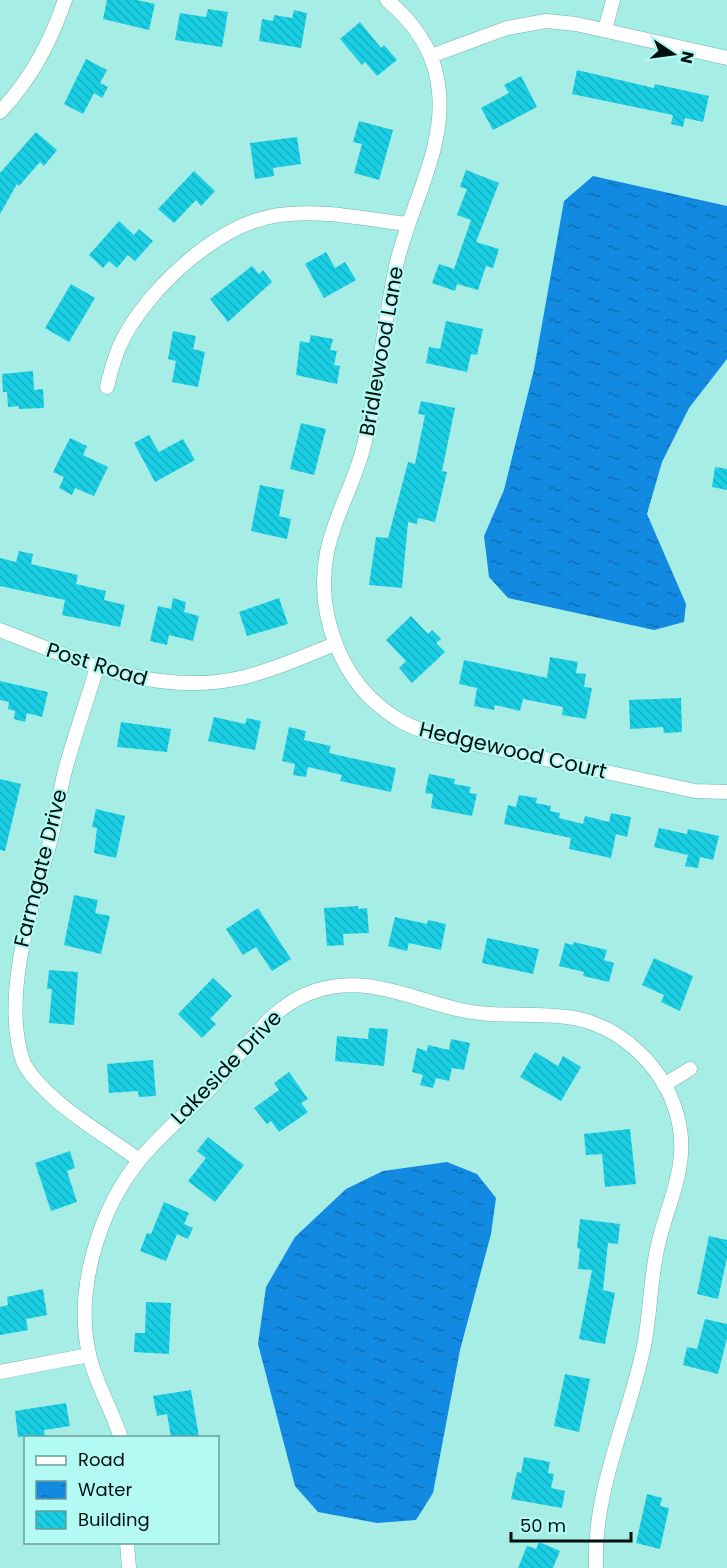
<svg xmlns="http://www.w3.org/2000/svg" width="727" height="1568" viewBox="0 0 727 1568" font-family="Poppins,sans-serif">
<defs>
<pattern id="water-ripples" width="26" height="14" patternUnits="userSpaceOnUse" patternTransform="scale(1.5)"><rect width="26" height="14" fill="#128ae2"/><path d="M2 4q2-2 4 0t4 0M15 11q2-2 4 0t4 0" fill="none" stroke="#0e6fb6"/></pattern>
<pattern id="building-back-hatch" width="6" height="6" patternUnits="userSpaceOnUse" patternTransform="scale(1.5)"><rect width="6" height="6" fill="#1acee4"/><path d="M-1 5l2 2M0 0l6 6M5-1l2 2" fill="none" stroke="#16b0c2"/></pattern>
</defs>
<rect width="100%" height="100%" fill="#a6ede6"/>
<g fill="url(#water-ripples)">
<path d="M593 176 727 206V359L689 408 662 462 647 514 686 604 684 622 654 630 508 598 489 577 484 536 504 490 534 369 564 201Z"/>
<path d="M447 1162 477 1174 496 1198 491 1234 460 1350 433 1493 416 1520 377 1523 318 1512 295 1486 258 1344 266 1287 295 1237 346 1189 383 1171Z"/>
</g>
<g fill="url(#building-back-hatch)">
<path d="M107 0H137L155 4 149 30 103 19Z"/>
<path d="M208 9 228 12 222 47 175 40 180 13 206 17Z"/>
<path d="M294 10 307 13 301 48 259 41 262 19 273 21 274 15 292 18Z"/>
<path d="M360 22 381 48 384 45 397 60 377 76 365 62 362 65 340 39Z"/>
<path d="M86 59 107 70 100 83 108 87 102 98 94 93 83 114 64 104Z"/>
<path d="M577 70 654 88 655 84 709 96 703 122 685 118 683 127 671 124 673 115 572 94Z"/>
<path d="M521 76 537 107 493 130 481 108 509 93 504 85Z"/>
<path d="M359 121 393 130 379 180 354 173 362 144 353 142Z"/>
<path d="M36 132 57 150 44 166 40 162 19 186 17 184 0 214V173Z"/>
<path d="M297 137 301 164 273 168 274 176 255 179 250 143Z"/>
<path d="M466 170 499 183 476 242 499 249 493 268 486 266 478 290 457 284 455 291 432 283 439 264 454 269 471 220 457 215 467 189 460 187Z"/>
<path d="M194 171 215 191 201 206 196 200 174 223 158 209Z"/>
<path d="M119 221 134 235 139 229 153 241 135 261 128 255 117 268 109 261 103 268 89 255Z"/>
<path d="M326 252 335 268 345 262 356 280 324 298 305 264Z"/>
<path d="M252 266 259 274 263 270 272 282 228 322 210 299Z"/>
<path d="M71 284 95 298 69 342 45 328Z"/>
<path d="M446 321 483 329 477 355 471 354 467 372 426 363 429 347 440 349Z"/>
<path d="M173 331 196 336 193 349 205 352 198 387 172 382 176 361 168 359Z"/>
<path d="M311 335 333 339 330 350 337 351 334 365 340 366 337 384 296 375 300 341 309 343Z"/>
<path d="M33 371 34 390 43 389 44 408 19 409V406L8 407 7 392H3L2 374Z"/>
<path d="M421 401 455 408 442 471 447 472 435 522 418 518 417 524 408 522 402 588 369 585 376 537 388 538 408 462 415 464 425 415 418 414Z"/>
<path d="M301 423 326 429 314 475 290 469Z"/>
<path d="M149 435 159 452 183 439 195 460 155 482 134 443Z"/>
<path d="M70 438 87 446 83 455 108 467 94 496 75 488 72 495 59 488 64 477 53 472Z"/>
<path d="M715 467 727 469V490L712 487Z"/>
<path d="M260 485 284 490 279 516 291 519 287 539 251 531Z"/>
<path d="M19 551 33 554 31 564 78 575 76 584 106 591 104 600 125 605 120 627 62 615 65 600 0 586V558L16 562Z"/>
<path d="M173 598 186 602 184 612 199 616 193 641 169 635 167 645 150 641 158 606 171 609Z"/>
<path d="M279 598 288 624 247 636 239 612Z"/>
<path d="M411 616 428 634 432 630 441 639 436 643 445 652 412 683 399 668 406 661 386 640Z"/>
<path d="M550 657 578 662 576 673 586 674 584 687 592 688 586 719 562 715 563 707 523 699 520 711 495 705 494 710 474 706 477 688 459 684 464 660 547 678Z"/>
<path d="M0 681 48 692 42 717 27 713 25 722 14 719 15 711 8 709 9 702 0 700Z"/>
<path d="M681 698 682 732 664 733 663 727 630 729 629 700Z"/>
<path d="M214 717 245 724 247 718 261 721 255 750 208 741Z"/>
<path d="M121 722 171 729 167 752 117 747Z"/>
<path d="M289 727 306 731 304 740 331 746 329 753 396 768 391 792 340 781 342 775 308 767 306 777 293 775 295 764 282 761Z"/>
<path d="M429 774 455 779 454 784 471 787 469 793 477 794 472 816 431 808 433 794 425 793Z"/>
<path d="M0 779 21 784 5 851 0 850Z"/>
<path d="M519 795 537 798 536 803 551 806 550 811 560 813 559 818 583 824 585 816 609 822 611 813 631 817 627 837 616 834 611 858 569 849 571 838 504 824 508 805 516 807Z"/>
<path d="M96 809 125 816 116 858 94 853 97 828 92 827Z"/>
<path d="M659 828 687 834 688 829 719 836 713 860 700 857 698 868 685 866 688 855 654 847Z"/>
<path d="M74 895 98 900 95 913 110 916 101 954 64 945Z"/>
<path d="M358 906V909L367 908 369 933 343 934 344 945 327 946 324 908Z"/>
<path d="M258 908 291 959 272 971 256 947 243 955 226 929Z"/>
<path d="M395 917 427 924 428 920 446 924 441 950 409 943 407 951 388 946Z"/>
<path d="M487 938 539 949 533 974 482 963Z"/>
<path d="M574 942 607 950 604 960 614 963 609 982 583 976 584 972 559 966 565 943 573 945Z"/>
<path d="M654 958 693 976 680 1011 661 1002 664 995 642 985Z"/>
<path d="M49 970 78 972 74 1025 49 1023 52 989H47Z"/>
<path d="M213 978 232 996 210 1019 216 1024 202 1038 178 1014Z"/>
<path d="M369 1028 388 1029 384 1066 335 1061 337 1036 368 1039Z"/>
<path d="M451 1039 470 1043 464 1070 452 1068 449 1081 436 1078 433 1088 420 1085 423 1075 412 1072 417 1048 427 1051 428 1045 449 1050Z"/>
<path d="M535 1052 558 1066 563 1056 581 1067 561 1101 520 1077Z"/>
<path d="M153 1060 156 1096 139 1097 138 1091 109 1093 107 1064Z"/>
<path d="M289 1072 308 1099 301 1103 308 1112 279 1132 271 1121 267 1124 254 1108 279 1090 274 1083Z"/>
<path d="M630 1129 636 1184 605 1187 602 1154 586 1155 584 1134Z"/>
<path d="M208 1137 244 1165 215 1202 188 1181 206 1158 197 1151Z"/>
<path d="M70 1151 75 1168 67 1171 77 1202 51 1211 35 1163Z"/>
<path d="M164 1202 189 1213 184 1224 193 1228 188 1239 177 1234 166 1261 140 1251 147 1233 151 1234Z"/>
<path d="M580 1219 620 1224 618 1244 608 1243 603 1290 615 1293 605 1344 579 1339 592 1270 578 1269 580 1249 577 1248Z"/>
<path d="M709 1236 727 1240V1258L718 1299 697 1294Z"/>
<path d="M43 1289 47 1315 26 1319 28 1330 0 1335V1307L8 1305 7 1297Z"/>
<path d="M146 1302 171 1303 169 1354 134 1352 135 1333H145Z"/>
<path d="M705 1319 727 1324V1338L718 1374 683 1365 687 1347 697 1349Z"/>
<path d="M565 1374 590 1379 579 1432 554 1426Z"/>
<path d="M191 1390 199 1437H171L167 1414 157 1416 153 1396Z"/>
<path d="M66 1403 70 1426 44 1430 45 1437H32V1435L18 1437 15 1411Z"/>
<path d="M524 1457 550 1462 548 1473 554 1474 551 1488 565 1491 562 1508 511 1499 517 1472 521 1473Z"/>
<path d="M647 1494 662 1498 660 1506 669 1508 660 1549 636 1543Z"/>
<path d="M539 1542 560 1551 553 1568H518L527 1546 536 1549Z"/>
</g>
<g fill="none" stroke-linecap="round" stroke-linejoin="round">
<g stroke="#70b6b0" stroke-width="15">
<g id="minor">
<path d="M387 0C416 24 436 54 439 92 445 149 410 207 397 262 383 324 379 388 363 449 354 484 334 517 327 552 315 614 341 684 396 718 407 726 421 730 433 735L695 791 727 792"/>
<path d="M605 30 613 0"/>
<path d="M431 56 507 28 546 21 576 24 727 58"/>
<path d="M0 112C31 79 50 43 65 0"/>
<path d="M107 387C111 370 115 354 123 339 150 287 219 223 279 215 321 209 365 219 407 224"/>
<path d="M0 630C77 660 155 697 240 678 272 671 304 656 335 644"/>
<path d="M97 667C87 701 75 734 66 767 59 791 57 816 51 839 32 903 0 1000 24 1064 47 1103 103 1133 139 1160"/>
<path d="M664 1085 690 1069"/>
<path d="M0 1372 89 1355"/>
<path d="M121 1438C112 1410 97 1386 90 1358 73 1293 99 1208 142 1157 165 1130 193 1108 217 1081 248 1047 269 1006 315 991 367 974 411 999 461 1010 496 1018 532 1012 567 1017 622 1024 668 1070 679 1123 688 1166 669 1200 659 1241 650 1275 651 1311 644 1346 628 1422 593 1489 596 1568"/>
<path d="M127 1542 129 1568"/>
</g>
</g>
<use href="#minor" stroke="#fff" stroke-width="14"/>
</g>
<g text-anchor="middle" dominant-baseline="central" stroke-width="4.5" stroke-linejoin="round" paint-order="stroke">
<g font-size="21" fill="#00110f" stroke="#b3faf4">
<text transform="translate(381 351) rotate(-80)">Bridlewood Lane</text>
<text transform="translate(97 664) rotate(17)">Post Road</text>
<text transform="translate(513 750) rotate(13)">Hedgewood Court</text>
<text transform="translate(40 868) rotate(-76)">Farmgate Drive</text>
<text transform="translate(226 1067) rotate(-46)">Lakeside Drive</text>
</g>
</g>
<rect x="24" y="1436" width="195" height="108" fill="#b3faf4" stroke="#6b9d98" stroke-width="1.5"/>
<rect x="36" y="1456" width="30" height="9" fill="#ffffff" stroke="#6b9d98" stroke-width="1.5"/>
<text x="78" y="1466" font-size="18" fill="#00110f">Road</text>
<rect x="36" y="1481" width="30" height="18" fill="url(#water-ripples)" stroke="#6b9d98" stroke-width="1.5"/>
<text x="78" y="1496" font-size="18" fill="#00110f">Water</text>
<rect x="36" y="1511" width="30" height="18" fill="url(#building-back-hatch)" stroke="#6b9d98" stroke-width="1.5"/>
<text x="78" y="1526" font-size="18" fill="#00110f">Building</text>
<g transform="translate(673 54) rotate(103)" stroke="#b3faf4" stroke-width="4.5" paint-order="stroke">
<path d="M0-4.5L10 22L0 15L-10 22Z" fill="#00110f"/>
<text y="-9" font-size="16" font-weight="bold" text-anchor="middle" fill="#00110f">N</text>
</g>
<path d="M511 1532v9h120v-9" fill="none" stroke="#00110f" stroke-width="3"/>
<text x="520" y="1532" font-size="18" fill="#00110f" stroke="#b3faf4" stroke-width="4.5" paint-order="stroke">50 m</text>
</svg>
